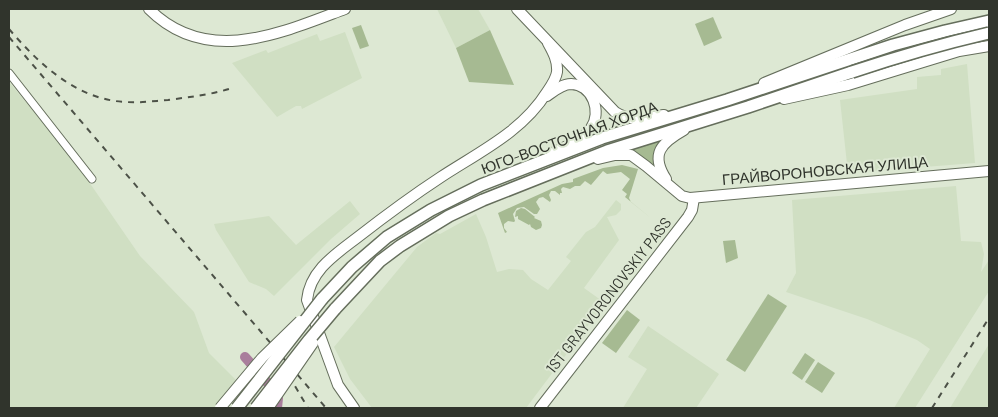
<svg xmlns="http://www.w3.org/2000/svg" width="998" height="417" viewBox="0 0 998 417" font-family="Barlow,sans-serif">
<rect width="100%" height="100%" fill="#dde8d3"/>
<g fill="#d0dfc3">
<path d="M437 9H478L490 30 456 48Z"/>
<path d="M345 32 362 78 302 109 301 106H296L277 117 232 63 266 50 268 53 317 34 320 41Z"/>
<path d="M967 64 975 163 848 173 840 100 917 89V77L941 75V69Z"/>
<path d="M9 82 50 131 89 182 140 256 194 312 209 353 238 382 215 408H9Z"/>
<path d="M956 186 961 241 981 242 984 254 981 272 989 260V291L915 408H894L930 349 917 340 867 319 786 292 796 273 792 200Z"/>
<path d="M616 200 621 204V210L616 215 607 217 619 240 584 288 605 303 526 408H372L350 379 334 347 417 247 436 233 440 234 476 214 486 237 497 272 509 269 523 270 531 279 548 290 571 261 566 257 586 232 595 227Z"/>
<path d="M350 201 360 214 331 239 274 296 266 289 249 282 216 230 214 224 269 216 296 245Z"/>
<path d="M648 326 719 374 696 408H623L647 369 628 357Z"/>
<path d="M989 344V408H950Z"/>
</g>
<g fill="#a6ba92">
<path d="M713 17 722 38 704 46 695 24Z"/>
<path d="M361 25 369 46 360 49 352 28Z"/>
<path d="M490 30 514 85 469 82 456 48Z"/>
<path d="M663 139 655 168 625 151Z"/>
<path d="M622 165 638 169 629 198 631 202 651 218 625 197 627 194 622 190 630 179 621 172 607 174 603 171 591 185 585 181 580 186H575L570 189 563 187 561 189 562 193H560V195L555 191H551L549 195 551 200 550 202 543 197 539 198 536 202 540 209 537 214H534L524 207 517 208 513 214 515 221 514 222 508 221 504 224V228L507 232 505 233 498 213 562 184 573 182V179L603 168Z"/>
<path d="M521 208 525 209 535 217 534 218 541 221 542 225 541 228 536 230 531 227 530 224 529 225 518 219V216L515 217 516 211Z"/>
<path d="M735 240 738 258 726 263 723 241Z"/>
<path d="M768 294 787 306 745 372 726 360Z"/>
<path d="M627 310 640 320 616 353 602 343Z"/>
<path d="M805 353 815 360 802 380 792 373Z"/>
<path d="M818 362 835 373 822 393 805 382Z"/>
</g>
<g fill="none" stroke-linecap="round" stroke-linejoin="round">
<path stroke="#a97e9c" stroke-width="10" d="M245 357 267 382 278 398 277 408"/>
<g stroke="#656e5c" stroke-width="9">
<path id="street" d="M9 73 92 179"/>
</g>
<g stroke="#656e5c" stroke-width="12">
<g id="secondary">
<path d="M149 9C207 67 281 33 345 9"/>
<path d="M517 9 615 112C630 122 646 118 664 115"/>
<path d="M764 83 905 25 951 9"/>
<path d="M547 96C554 91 562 84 571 84 593 85 602 112 591 128 583 141 564 147 552 153"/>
<path d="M784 99 848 85 959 51 989 46"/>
<path d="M598 159 615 155H631L646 166 682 196 690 198 989 171"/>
<path d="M666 179C650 154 661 143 684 130"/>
<path d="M354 408 338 385 307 300C310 270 336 254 358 237 385 216 412 196 441 177 479 152 522 132 547 92 551 86 556 79 557 72 558 61 553 52 548 43"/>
<path d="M540 408 688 217 692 210 694 198"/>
</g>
</g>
<g stroke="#656e5c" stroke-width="14">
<g id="primary">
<path d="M322 299 352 267 387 237 431 210 481 185 602 138 727 100 893 45 945 31 989 21"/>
<path d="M335 309 380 261 400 246 449 216 483 200 607 151 748 107 852 72"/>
</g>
</g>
<use href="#street" stroke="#fff" stroke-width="7"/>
<use href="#secondary" stroke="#fff" stroke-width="10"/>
<use href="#primary" stroke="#fff" stroke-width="11"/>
<g stroke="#4c5147" stroke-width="2" stroke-dasharray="6 6" stroke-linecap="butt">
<path d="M9 29C39 64 77 100 126 102 140 103 154 101 168 100 189 97 209 95 229 89"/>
<path d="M9 37 326 408"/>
<path d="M289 376 308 408"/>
<path d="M932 408 989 318"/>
</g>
<g stroke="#656e5c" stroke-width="12" stroke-linecap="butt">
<g id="secondary-bridge">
<path d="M220 408 262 358 300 321"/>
<path d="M268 408 313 343"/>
</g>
</g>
<g stroke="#656e5c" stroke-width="14" stroke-linecap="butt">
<g id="primary-bridge">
<path d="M852 72C897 57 942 44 989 33"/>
<path d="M237 408 322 299"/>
<path d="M256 408 309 340 335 309"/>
</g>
</g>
<use href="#secondary-bridge" stroke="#fff" stroke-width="10"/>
<use href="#primary-bridge" stroke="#fff" stroke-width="11"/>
</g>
<g text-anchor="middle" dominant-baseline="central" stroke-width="4" stroke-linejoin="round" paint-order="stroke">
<g font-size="15" fill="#30342c" stroke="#dde8d3">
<text transform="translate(569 137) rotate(-20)">ЮГО-ВОСТОЧНАЯ ХОРДА</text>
<text transform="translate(825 170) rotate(-5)">ГРАЙВОРОНОВСКАЯ УЛИЦА</text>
<text transform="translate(608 295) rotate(-52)">1ST GRAYVORONOVSKIY PASS</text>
</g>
</g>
<rect width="998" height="417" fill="none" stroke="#30342c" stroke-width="20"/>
</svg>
